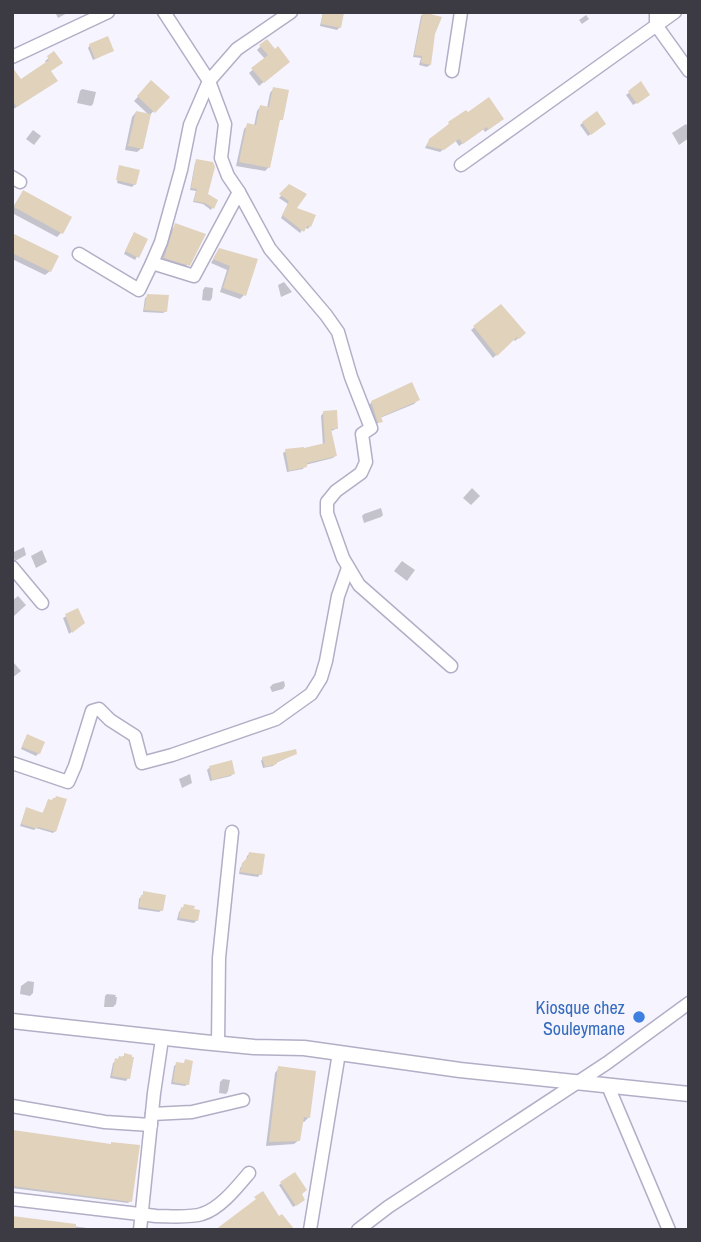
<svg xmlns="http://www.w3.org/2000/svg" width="701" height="1242" viewBox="0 0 701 1242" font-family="'Archivo Narrow',sans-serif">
<rect width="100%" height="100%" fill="#f6f4ff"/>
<g fill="#0003">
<path d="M55 12H69L58 18Z"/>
<path d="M323 12 342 15 340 27 337 30 320 26Z"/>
<path d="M423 14 434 33 430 65 427 67 419 65 421 58 413 57 421 16Z"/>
<path d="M586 15 589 19 582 24 579 20Z"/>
<path d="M90 45 112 51 93 60 88 48Z"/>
<path d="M261 46 284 65 259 86 249 73 265 59 257 50Z"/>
<path d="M54 54 49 72 52 84 12 110V76L20 81 47 64 45 61Z"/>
<path d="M151 83 167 97 148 117 142 148 137 152 125 150 132 117 136 112 149 115 134 101Z"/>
<path d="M641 84 646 97 633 105 626 95Z"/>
<path d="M82 89 96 92 93 104 91 106 77 103 80 91Z"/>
<path d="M273 89 281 119 277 123 268 168 265 171 236 166 244 129 248 125 254 126 257 111 260 107 267 108 270 93Z"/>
<path d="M466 112 467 114 499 122 485 132 483 129 459 146 455 140 440 152 425 148 427 144 430 140 449 124Z"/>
<path d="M596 113 601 126 588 136 580 125Z"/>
<path d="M686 124 689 129V138L679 145 672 133Z"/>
<path d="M33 130 41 136 34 145 26 139Z"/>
<path d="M197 161 206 195 216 200 211 210 203 204 193 202 196 191 190 190 195 163Z"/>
<path d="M121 167 135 184 132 187 117 183Z"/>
<path d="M290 186 294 208 310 226 308 229 304 227 300 233 281 218 288 204 279 198Z"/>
<path d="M20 196 70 217 61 233 57 237 12 213V209Z"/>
<path d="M176 225 188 264 184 269 161 262 172 229Z"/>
<path d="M12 237 50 271 45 275 12 259Z"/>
<path d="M132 237 146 240 135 260 124 254Z"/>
<path d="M220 250 256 260 244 295 240 299 220 292 227 270 211 263 216 254Z"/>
<path d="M284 282 292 292 281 297 278 285Z"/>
<path d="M205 287 213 288 212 298 210 301 202 300 203 290Z"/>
<path d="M148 296 166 311 163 313 143 312 145 298Z"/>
<path d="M501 306 524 333 515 341 513 339 493 358 471 330Z"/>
<path d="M418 400 414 404 380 418 381 421 374 426 367 407 372 402Z"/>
<path d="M323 413 337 428 334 430 330 431 335 456 333 458 305 465 303 469 287 472 283 453 286 451 323 446 321 416Z"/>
<path d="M472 488 480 496 471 505 463 498Z"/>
<path d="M381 508 383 515 381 517 364 523 362 516 364 514Z"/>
<path d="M24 547 26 555 15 561 12 553Z"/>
<path d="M42 550 47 562 36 568 31 556Z"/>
<path d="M402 561 415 570 407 581 394 571Z"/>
<path d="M18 596 26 605 14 616 12 614V601Z"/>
<path d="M77 610 80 625 69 634 63 618Z"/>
<path d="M13 662 21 671 12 678V663Z"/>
<path d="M284 681 285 686 283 689 272 692 270 687 273 684Z"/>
<path d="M25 739 39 753 36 756 21 749Z"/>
<path d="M295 754 276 763 273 766 263 768 261 761 263 758Z"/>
<path d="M209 768 233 773 231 776 210 781 207 770Z"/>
<path d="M190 774 192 783 182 788 179 779Z"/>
<path d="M49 801 55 831 53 833 36 828 34 830 20 826 26 809 42 814Z"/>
<path d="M250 853 260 874 258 877 239 874 240 868 246 861 247 856Z"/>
<path d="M144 893 162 910 159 912 138 909 139 899Z"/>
<path d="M184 906 197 920 194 923 177 920 179 912Z"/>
<path d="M28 981 34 982 33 993 30 996 20 994 21 986Z"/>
<path d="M107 994 116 995 115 997H117L116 1004 113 1007H104L105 996Z"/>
<path d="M125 1055 128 1078 126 1081 110 1078 113 1063Z"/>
<path d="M186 1061 188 1084 185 1086 171 1084 174 1066 177 1064 182 1065Z"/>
<path d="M279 1068 309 1117 304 1122 301 1121 299 1140 294 1144 266 1146 275 1073Z"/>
<path d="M223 1079 230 1080 228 1091 226 1094 219 1093 220 1082Z"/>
<path d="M12 1131 110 1145 130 1201 128 1203 12 1188Z"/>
<path d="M282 1183 300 1194 301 1202 293 1207 279 1185Z"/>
<path d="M12 1218 102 1230H12Z"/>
</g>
<g fill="#e1d2bc">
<path d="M323 12 344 13 341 28 321 24Z"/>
<path d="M423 12 442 17 435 34 431 65 421 63 422 56 414 55Z"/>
<path d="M108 36 114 51 95 59 89 44Z"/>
<path d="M267 39 275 49 278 46 290 62 264 83 251 68 268 55 259 45Z"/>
<path d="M54 51 63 63 51 71 58 81 17 107 12 100V67L21 79 49 60 47 56Z"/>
<path d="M151 80 170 97 155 113 137 96Z"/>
<path d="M641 81 650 95 637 104 628 91Z"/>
<path d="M273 87 289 90 283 120H280L270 168 239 162 247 123 256 125 260 105 269 107Z"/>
<path d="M489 97 504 119 488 130 487 127 463 144 459 139 444 150 427 146 429 139 449 124 448 122 466 110 468 112Z"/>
<path d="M136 111 151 114 143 149 128 146Z"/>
<path d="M597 111 606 124 591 135 582 122Z"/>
<path d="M196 159 213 162 215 167 208 194 218 200 214 209 205 203 194 201 197 189 191 188Z"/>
<path d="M119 165 140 170 136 185 116 180Z"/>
<path d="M289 184 307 194 297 208 316 215 311 227 307 226 304 232 282 215 289 201 279 194Z"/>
<path d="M23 190 72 217 63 234 14 207Z"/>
<path d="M175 223 206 234 190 266 164 258Z"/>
<path d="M134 232 148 239 139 258 125 251Z"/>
<path d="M12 233 59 256 51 272 12 253Z"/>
<path d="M219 248 258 259 246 296 223 288 230 266 213 259Z"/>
<path d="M147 294 169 295 167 312 144 310Z"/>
<path d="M501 304 526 333 519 339 517 337 497 356 473 326Z"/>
<path d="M412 382 420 400 381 417 383 422 378 423 371 401Z"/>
<path d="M337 410 338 429H331L337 456 307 463V467L289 471 285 449 304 447V448L325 443 323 411Z"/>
<path d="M78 608 85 623 72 633 65 614Z"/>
<path d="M27 734 45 742 40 754 22 747Z"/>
<path d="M296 749 297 754 277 762V764L265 767 262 757Z"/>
<path d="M232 760 235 774 212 780 209 766Z"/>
<path d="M56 796 67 799 56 832 38 827V829L21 824 26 807 43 813 48 799 52 800 53 798H55Z"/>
<path d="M249 852 265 854 262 875 240 872 242 863 248 857Z"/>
<path d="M143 891 166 895 163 911 139 907 141 895H143Z"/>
<path d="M184 904 195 906 194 909 200 910 198 921 179 918 181 907 183 908Z"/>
<path d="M124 1053 132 1055V1057H134L130 1079 112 1076 115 1058 118 1059 119 1056 124 1057Z"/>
<path d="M185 1059 193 1061 189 1085 173 1082 176 1062 184 1063Z"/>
<path d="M278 1066 316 1071 310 1118 304 1117 300 1141 269 1142Z"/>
<path d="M13 1130 111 1144V1142L140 1145 132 1202 12 1186Z"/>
<path d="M295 1172 307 1190 302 1194 305 1200 296 1206 280 1182Z"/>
<path d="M263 1191 279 1216 282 1214 295 1230H215L256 1199 254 1197Z"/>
<path d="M12 1216 76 1224V1230H12Z"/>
</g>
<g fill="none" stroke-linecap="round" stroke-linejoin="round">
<g stroke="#b2aec6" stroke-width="15">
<g id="minor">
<path d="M164 12 209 81 225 124 221 158 228 176 239 192 270 249 326 315 338 332 351 377 371 428 362 434 366 462 361 473 336 491 327 502V513L343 558 359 585 451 666"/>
<path d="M656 12V25L689 71"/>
<path d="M12 57 108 12"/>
<path d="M452 71 461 12"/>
<path d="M461 165 675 12"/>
<path d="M12 177 20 182"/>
<path d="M79 254 139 290 152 263 194 276 239 192"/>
<path d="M152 263 161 242 181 170 190 125 209 81 237 49 291 12"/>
<path d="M12 567 42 603"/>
<path d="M12 763 68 782 75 766 92 711 99 709 110 720 135 736 142 763 172 755 276 719 311 694 321 678 326 661 338 596 348 568"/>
<path d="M218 1044 219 958 232 832"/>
<path d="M608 1086 669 1230"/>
<path d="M12 1106 105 1122 151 1125"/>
<path d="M152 1114 192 1112 243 1100"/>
<path d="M12 1199 156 1216C170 1216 190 1218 202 1214 220 1209 238 1186 249 1173"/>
<path d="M140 1230 154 1093 162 1039"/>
<path d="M310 1230 339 1053"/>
<path d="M358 1230 388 1207 607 1063 689 1003"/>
</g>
</g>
<g stroke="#b2aec6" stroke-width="17">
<path id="tertiary" d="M12 1021 202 1042 254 1047 304 1048 460 1070 689 1094"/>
</g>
<use href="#minor" stroke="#fff" stroke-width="12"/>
<use href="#tertiary" stroke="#fff" stroke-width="14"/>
</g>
<circle fill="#3f7fe0" stroke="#f6f4ff" stroke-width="2.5" cx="639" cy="1017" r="7"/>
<g text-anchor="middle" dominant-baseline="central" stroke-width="5" stroke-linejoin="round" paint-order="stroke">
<g font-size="18" fill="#366cbe" stroke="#f6f4ff" text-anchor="end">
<text x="625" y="1007">Kiosque chez<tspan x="625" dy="21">Souleymane</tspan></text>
</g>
</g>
<rect width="701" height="1242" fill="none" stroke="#3c3b44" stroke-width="28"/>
</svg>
